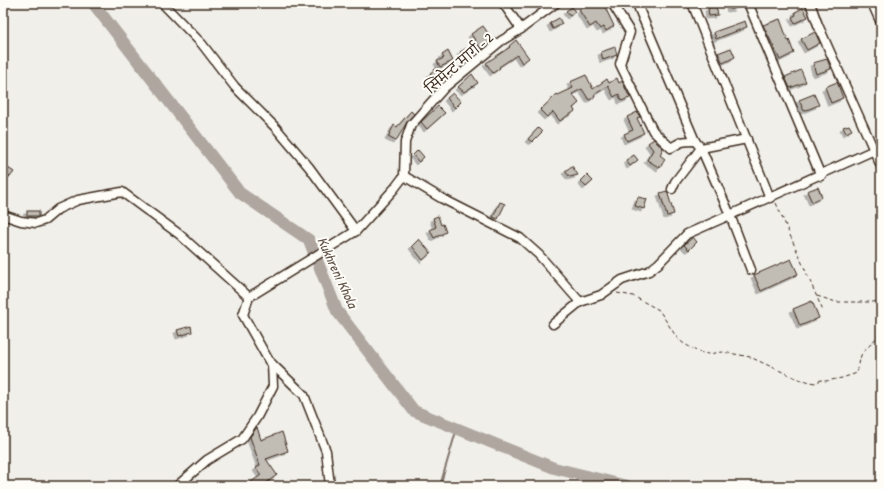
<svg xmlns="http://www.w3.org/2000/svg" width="884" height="489" viewBox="0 0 884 489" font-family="'Patrick Hand','Playpen Sans Deva',sans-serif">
<defs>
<filter id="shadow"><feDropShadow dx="-3" dy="3" stdDeviation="0" flood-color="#0004"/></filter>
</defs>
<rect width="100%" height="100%" fill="#f1efea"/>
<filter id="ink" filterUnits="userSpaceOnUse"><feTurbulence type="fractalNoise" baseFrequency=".025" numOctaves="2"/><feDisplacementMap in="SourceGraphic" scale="8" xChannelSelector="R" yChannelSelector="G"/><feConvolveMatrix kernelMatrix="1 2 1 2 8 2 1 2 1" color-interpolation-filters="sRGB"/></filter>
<g filter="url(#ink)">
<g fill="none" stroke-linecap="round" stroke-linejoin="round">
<path stroke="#80746b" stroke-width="2" d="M440 486 457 428"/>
<path stroke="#aea69f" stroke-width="12" d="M93 3 240 193 309 240 337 311 414 411 554 468 627 486"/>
</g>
<g fill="#c1bcb4" stroke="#3b2a1e" filter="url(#shadow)">
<path d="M588 3H603L614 26 606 31 604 27 600 29 596 23 590 27 579 10Z"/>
<path d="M728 3H736L737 8 730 9Z"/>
<path d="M572 7 575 12 570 16 566 11Z"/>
<path d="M716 7 718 15 709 16 708 8Z"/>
<path d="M803 8 808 17 795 23 792 17 796 15 795 12Z"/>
<path d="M559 18 562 24 553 29 550 23Z"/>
<path d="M780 19 788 41 789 40 794 53 780 60 763 25Z"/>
<path d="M745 21 747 27 716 39 714 32Z"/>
<path d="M483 26 493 40 481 49 471 34Z"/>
<path d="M815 32 820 43 807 50 801 39Z"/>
<path d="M516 40 529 58 522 63 517 55 499 67 500 68 493 73 486 63 510 47 509 46Z"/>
<path d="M615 47 617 55 603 60 601 52Z"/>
<path d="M467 48 472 57 465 61 460 52Z"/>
<path d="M731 48 735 57 723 63 718 53Z"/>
<path d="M448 51 453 61 440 67 437 61 444 58 442 55Z"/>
<path d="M827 59 831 69 816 74 813 63Z"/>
<path d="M437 68 442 74 435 80 430 73Z"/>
<path d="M801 70 806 82 790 88 785 77Z"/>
<path d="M472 74 478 83 464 92 458 87Z"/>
<path d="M586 75 593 89 607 79 609 83 617 78 619 83 622 81 630 98 621 101 619 94 614 97 608 86 594 95 595 97 589 100 582 89 572 94 579 103 573 108 575 111 571 114H570L560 121 553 112 547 117 540 110 557 94 558 95 573 88 570 82Z"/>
<path d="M837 82 843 98 831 103 825 87Z"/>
<path d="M453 93 461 102 455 108 447 98Z"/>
<path d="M814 94 819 105 804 111 799 100Z"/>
<path d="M438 106 445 113 427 129 421 122Z"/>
<path d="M411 111 414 114 407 122 396 141 388 137 394 125 397 127Z"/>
<path d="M637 112 640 117 637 118 644 133 627 141 624 134 633 130 627 117Z"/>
<path d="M849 125 852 130 846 133 843 127Z"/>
<path d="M538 128 542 132 532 142 528 139Z"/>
<path d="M654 139 658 144 663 148 660 155 665 159 660 168 647 160 653 150 648 143Z"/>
<path d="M418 150 424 157 419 162 413 155Z"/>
<path d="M634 155 638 160 630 166 626 160Z"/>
<path d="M572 166 578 175 570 177 565 171Z"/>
<path d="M8 168 14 172 10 177 4 174Z"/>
<path d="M587 175 593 181 586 187 581 181Z"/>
<path d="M818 187 822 197 812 202 807 191Z"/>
<path d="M667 191 674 214 667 216 660 193Z"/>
<path d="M638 197 647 199 644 209 635 206Z"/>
<path d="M500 202 505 204 498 219 493 217Z"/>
<rect x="27" y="211" width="12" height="5"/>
<path d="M438 216 441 225 443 224 446 232 434 238 430 230 436 227 433 218Z"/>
<path d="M693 237 697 242 689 250 684 245Z"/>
<path d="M419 239 431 253 423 260 412 246Z"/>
<path d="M791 259 798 274 761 291 754 275Z"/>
<path d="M812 301 819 318 800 326 793 309Z"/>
<path d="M191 326 192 332 179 336 177 330Z"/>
<path d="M257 427 261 440 282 432 288 451 266 459 277 475 262 486H255L251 482 261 475 256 468 260 465 250 437Z"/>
</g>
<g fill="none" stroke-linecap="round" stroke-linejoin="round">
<g stroke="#3b2a1e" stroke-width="11">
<g id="minor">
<path d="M162 3 202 44 235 87 276 128 309 167 356 231"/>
<path d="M503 3 521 29"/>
<path d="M612 3 630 32 620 64 653 131 671 148C682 141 682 141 695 141"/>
<path d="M643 3 639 9 695 141 701 148 730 215 881 147"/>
<path d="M692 3 770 198"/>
<path d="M748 3 821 176"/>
<path d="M810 3 818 25 881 166"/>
<path d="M872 3 881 23"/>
<path d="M404 176 441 198 520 238 539 255 580 302"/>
<path d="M672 189 675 182 701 148 747 139"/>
<path d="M3 215 21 221 36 223 45 220 58 209 78 200 122 192 179 234 249 297"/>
<path d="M553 324 580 302 601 295 622 280 649 271 658 264 687 234 730 215 751 270"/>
<path d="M177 486 207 460 242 439 257 417 273 386 272 364"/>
<path d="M330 486 326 451 304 395 269 361 243 315 249 297 356 231 394 189 404 176 405 142 411 125 444 88 501 41 521 29 556 3"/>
</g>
</g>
<g stroke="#3b2a1e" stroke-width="1" stroke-dasharray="4 3" stroke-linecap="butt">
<path d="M776 203 823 311"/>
<path d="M617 293 633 296 659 310 677 338 683 343 698 352 708 354 723 352 740 355 750 357 798 379 815 383 821 380 826 381 842 378 857 373 861 355 877 337 881 330 879 318 881 311"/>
<path d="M817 296 836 302H873L881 300"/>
</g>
<use href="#minor" stroke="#fdfcf7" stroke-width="8"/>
</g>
</g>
<g text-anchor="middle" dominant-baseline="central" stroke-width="4" stroke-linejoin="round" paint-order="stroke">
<g font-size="13" fill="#3b2a1e" stroke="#fdfcf7">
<text transform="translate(459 63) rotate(-41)">सिमेन्ट मार्ग - 2</text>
</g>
<g font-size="14" font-style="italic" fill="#63554b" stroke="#fdfcf7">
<text transform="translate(338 272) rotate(65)">Kukhreni Khola</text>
</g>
</g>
<rect width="884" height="489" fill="none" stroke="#fdfcf7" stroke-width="16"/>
<rect x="8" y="8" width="868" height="473" fill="none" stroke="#3b2a1e" stroke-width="1.5" filter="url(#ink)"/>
</svg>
